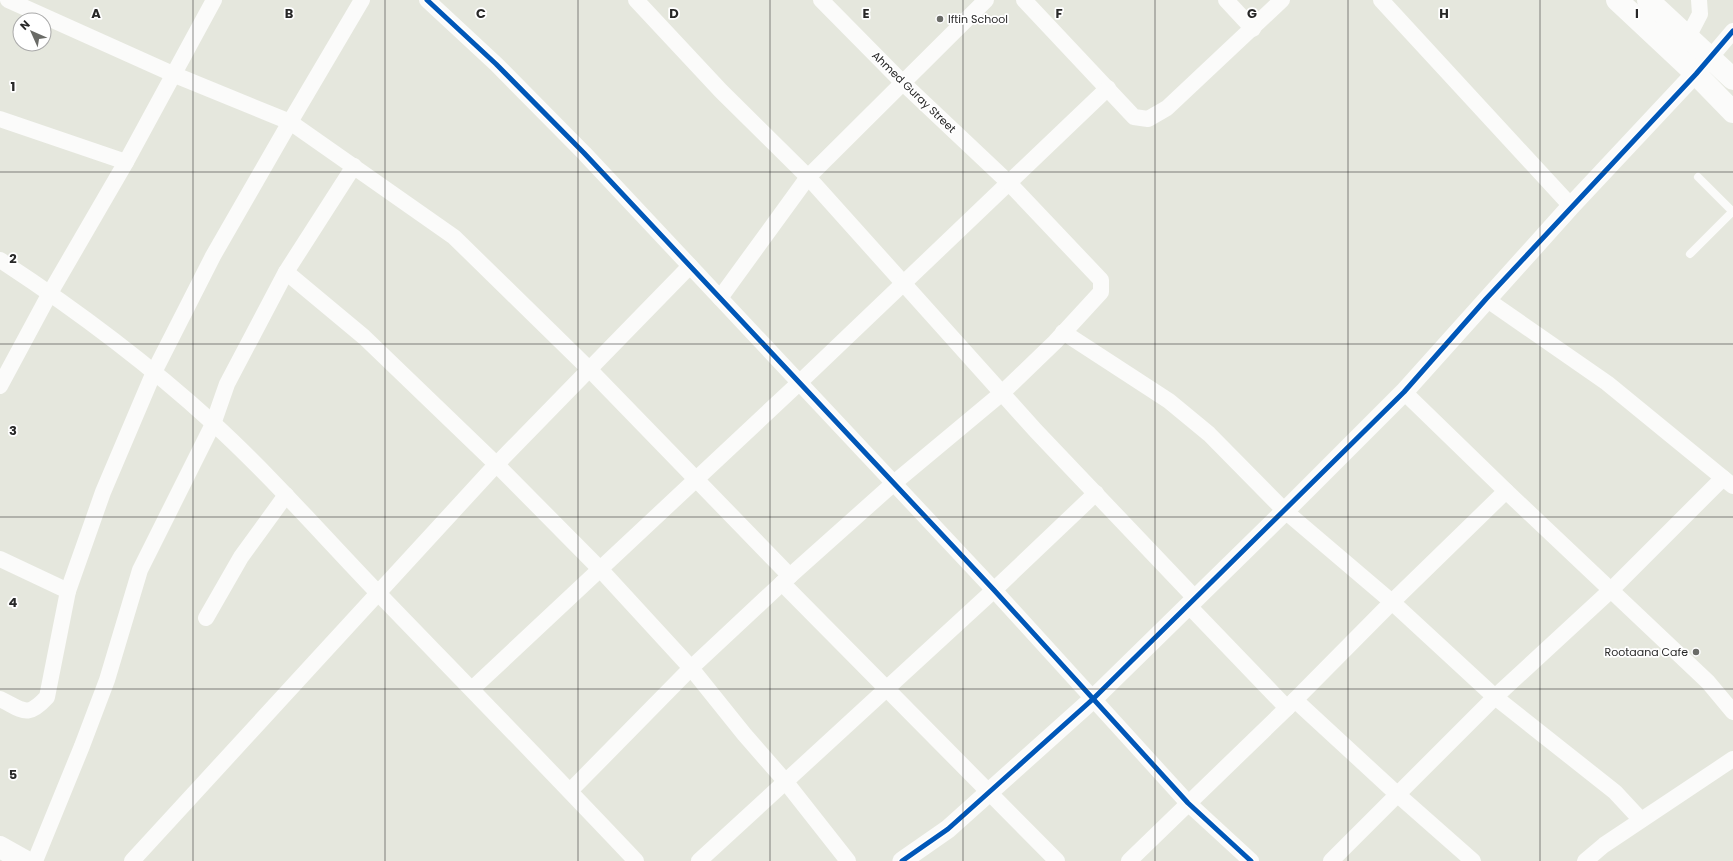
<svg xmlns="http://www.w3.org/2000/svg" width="1733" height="861" viewBox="0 0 1733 861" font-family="Poppins,sans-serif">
<rect width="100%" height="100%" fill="#e5e7dd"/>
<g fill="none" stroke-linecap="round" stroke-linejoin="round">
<g stroke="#fbfbfa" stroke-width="8">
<path d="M1698 177 1733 212"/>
<path d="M1690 254 1733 211"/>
</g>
<g stroke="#fbfbfa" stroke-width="16">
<path d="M8 0 175 75 290 122 454 237 589 369 790 576"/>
<path d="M427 0 496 64 584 153 994 590 1188 803 1251 861"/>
<path d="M636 0 721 91 808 177 1036 431 1195 598"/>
<path d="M1024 0 1134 117 1148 119 1167 108 1282 0"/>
<path d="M1226 0 1253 29"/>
<path d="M1381 0 1571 206"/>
<path d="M1681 45 1688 37 1700 14 1699 0"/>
<path d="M1710 58 1733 31"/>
<path d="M0 119 126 162"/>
<path d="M0 260C75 309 147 363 213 423 272 477 324 537 379 594 465 683 551 771 636 861"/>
<path d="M286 272 364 337 496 464 600 569 691 668 744 734 785 781 848 861"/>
<path d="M720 298 808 177 986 0"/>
<path d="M1486 299 1607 383 1733 486"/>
<path d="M1063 332 1169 401 1209 434 1285 511 1392 602 1495 697 1615 792 1641 820"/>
<path d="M0 386 50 293 126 162 214 0"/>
<path d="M1404 392 1506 491 1708 682 1733 712"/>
<path d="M0 559 68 591"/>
<path d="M782 583 1057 861"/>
<path d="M1188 605 1287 708"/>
<path d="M206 618 241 557 286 495"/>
<path d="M472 689 800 382 1108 88"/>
<path d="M0 699C23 710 27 719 47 697L68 591 103 492 154 372 213 256 290 122 362 0"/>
<path d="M1295 700 1397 794 1473 861"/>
<path d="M570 791 691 668 782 583 894 483 1002 393 1055 342 1101 292V280L1009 183 903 83 821 0"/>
<path d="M35 861 82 746 107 680 140 570 213 424 227 384 286 272 354 166"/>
<path d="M132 861 493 468 690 266"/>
<path d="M699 861 994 590 1096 493"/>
<path d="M1129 861 1287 708 1392 602 1506 491"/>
<path d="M1331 861 1495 697 1611 590 1723 478"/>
<path d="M1585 861 1604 845 1733 759"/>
</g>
<path stroke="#fbfbfa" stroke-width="19" d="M902 861 948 829 1093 699 1285 511 1404 392 1571 206 1705 63"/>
<g stroke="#fbfbfa" stroke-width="22">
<path d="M1617 0 1696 74 1733 112"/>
<path d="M1648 0 1733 79"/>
<path d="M0 847 25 861"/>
</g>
<g stroke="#fff" stroke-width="8">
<g id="cycleway">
<path d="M427 0 496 64 584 153 994 590 1188 803 1251 861"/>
<path d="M902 861 948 829 1093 699 1404 392 1486 299 1696 74 1733 31"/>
</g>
</g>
<use href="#cycleway" stroke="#0057b8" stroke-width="5"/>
</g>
<path fill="none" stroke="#282828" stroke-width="1" stroke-opacity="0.55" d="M193 0V861M385 0V861M578 0V861M770 0V861M963 0V861M1155 0V861M1348 0V861M1540 0V861M0 172H1733M0 344H1733M0 517H1733M0 689H1733"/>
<g fill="#6a6b67" stroke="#fff" stroke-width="1.5">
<circle cx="940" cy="19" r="4"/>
<circle cx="1696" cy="652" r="4"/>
</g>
<g text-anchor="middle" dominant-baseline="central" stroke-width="3.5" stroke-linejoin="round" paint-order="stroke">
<g font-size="11" fill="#282828" stroke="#fff" text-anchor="start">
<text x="948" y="19">Iftin School</text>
<text x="1688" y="652" text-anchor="end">Rootaana Cafe</text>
</g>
<g font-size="11" fill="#282828" stroke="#fff">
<text transform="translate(914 92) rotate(44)">Ahmed Guray Street</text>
</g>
</g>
<g font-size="13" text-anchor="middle" font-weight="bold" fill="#282828" stroke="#fff" stroke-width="3.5" stroke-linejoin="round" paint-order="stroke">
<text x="96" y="18">A</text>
<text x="289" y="18">B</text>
<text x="481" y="18">C</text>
<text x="674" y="18">D</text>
<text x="866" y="18">E</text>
<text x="1059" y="18">F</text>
<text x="1252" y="18">G</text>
<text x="1444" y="18">H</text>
<text x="1637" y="18">I</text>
<text x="13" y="91">1</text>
<text x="13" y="263">2</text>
<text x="13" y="435">3</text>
<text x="13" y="607">4</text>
<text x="13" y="779">5</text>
</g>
<g transform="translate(32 32) rotate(315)"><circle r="19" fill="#ffffff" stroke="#a9a9a9"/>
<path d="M0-3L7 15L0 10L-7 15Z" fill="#6a6b67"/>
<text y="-6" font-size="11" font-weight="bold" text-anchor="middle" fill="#282828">N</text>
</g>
</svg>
